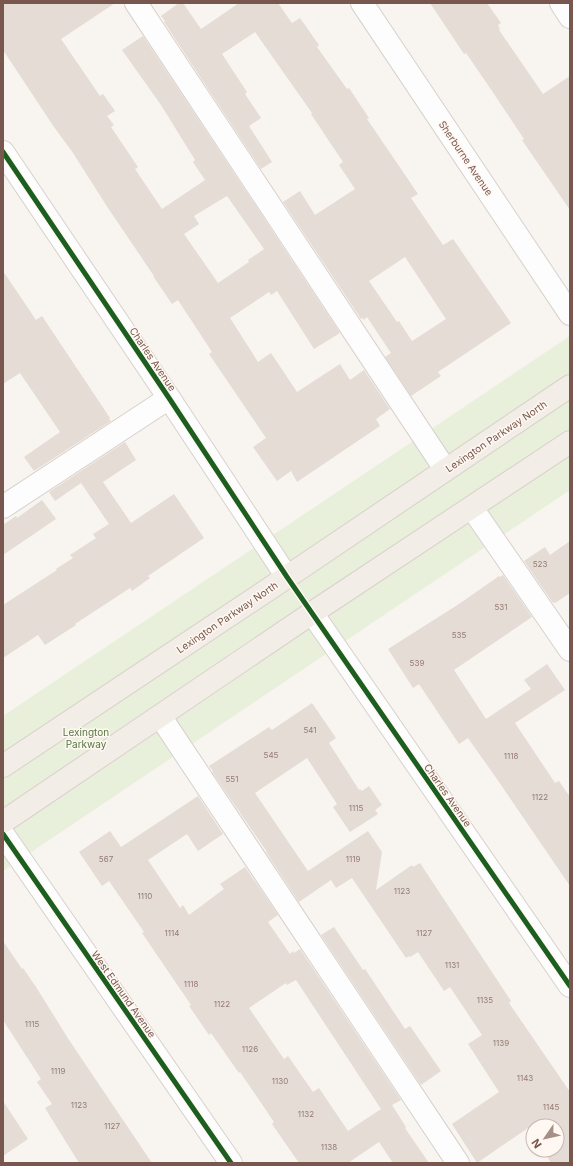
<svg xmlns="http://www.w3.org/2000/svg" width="573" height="1166" viewBox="0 0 573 1166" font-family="Inter,sans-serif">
<rect width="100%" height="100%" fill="#f8f4ef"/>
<path fill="#e8efda" d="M570 336V490L3 871V716Z"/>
<g fill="#e5dcd6" fill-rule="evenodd">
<path d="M3 3H115L61 39 100 96 103 94 115 111 107 116 114 125 111 127 138 167 135 169 162 209 205 180 193 162 195 160 161 105 122 50 143 36 340 333 314 349 277 291 271 295 269 292 230 318 258 362 271 353 297 392 340 364 350 380 364 370 390 409 376 419 380 426 297 482 291 471 277 481 253 447 266 438 209 354 212 352 178 300 172 304 153 276H154L108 208 73 153 54 127 3 50ZM227 196 264 249 248 260 249 262 218 283 184 234 199 224 194 216Z"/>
<path d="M179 3H183L201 29 239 3H278L292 23 300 18 319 45 317 47 347 89 349 88 369 118 367 119 418 194 411 198 443 245 453 239 511 323 438 372 441 376 411 396 385 357 391 353 367 317 364 320 363 318 361 319 283 202 300 191 315 215 355 189 339 165 343 162 311 114 312 113 255 32 222 54 247 92 245 94 261 118 249 126 272 162 261 169 164 22 165 21 161 16ZM405 257 446 319 412 341 399 321 397 322 369 281Z"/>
<path d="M430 3H487L501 23 498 25 500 29 499 30 543 94 570 76V210L522 140 524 139 490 88 466 53 464 54Z"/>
<path d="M3 271 36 320 42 316 110 418 109 419 111 421 34 471 24 457 60 432 20 373 3 384Z"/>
<path d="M125 442 136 460 103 482 131 523 174 494 204 538 148 576 150 578 132 591 130 588 75 624 76 625 45 645 38 635 3 658V605L57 570 56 569 73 558 70 555 96 538 93 534 109 524 81 483 55 501 49 492Z"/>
<path d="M42 500 56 519 3 555V525L16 516 17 518Z"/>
<path d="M570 541V593L555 603 554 602 553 603 524 561 545 547 550 555Z"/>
<path d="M503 575 532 617 454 670 486 719 531 689 524 680 547 664 565 690 515 723 555 783 559 781 570 797V886L499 782 468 738 459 744 419 684 413 688 388 649 459 604 499 576 500 577Z"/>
<path d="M312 703 336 738 329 743 359 790 360 789 362 791 369 786 382 805 375 810 378 814 350 832 333 807 337 804 307 758 255 793 308 871 368 831 382 852 376 890 412 865 413 867 420 863 511 1001 509 1003 570 1092V1163H551L543 1150H557V1126H533V1136L528 1128 477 1163 452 1124 499 1092 468 1044 482 1035 450 987 444 991 418 952 410 957 409 956 406 958 352 878 336 888 331 880 299 902 266 852H267L212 772 213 771 209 766 269 727 272 730Z"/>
<path d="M198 796 223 834 198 851 187 834 148 860 180 908 183 905 189 915 224 889 220 884 245 867 278 915 268 922 290 954 293 951 294 953 300 949 401 1100 392 1105 406 1127 405 1128 429 1163H393L379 1142 348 1163H299L272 1124 274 1122 240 1072 239 1073 211 1033 209 1035 189 1006 191 1005 142 933 144 932 109 881 102 886 79 852 110 831 121 847ZM296 980 381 1109 348 1131 319 1088 313 1092 288 1056 284 1059 249 1008 286 983 287 985Z"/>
<path d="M334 927 363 970 365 969 405 1029 410 1026 441 1071 421 1085 321 935Z"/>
<path d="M3 941 22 969 23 968 36 987 69 1040 152 1163H79L45 1108 52 1104 37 1082 41 1079 3 1020Z"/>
<path d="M3 1101 28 1139 3 1156Z"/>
</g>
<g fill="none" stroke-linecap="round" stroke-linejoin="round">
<g stroke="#d8d1cd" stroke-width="24">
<g id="minor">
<path d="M136 3 445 469"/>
<path d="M362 3 570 314"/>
<path d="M561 3 570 17"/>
<path d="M3 152 169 398 287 577"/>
<path d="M3 507 169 398"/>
<path d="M472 508 570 650"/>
<path d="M312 613 570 986"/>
<path d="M160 716 458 1163"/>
<path d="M3 834 231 1163"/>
</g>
</g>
<g stroke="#dad0cc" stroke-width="24">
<g id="major">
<path d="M3 766 287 577 570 386"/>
<path d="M3 822 312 613 570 442"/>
</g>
</g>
<use href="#minor" stroke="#fefdfd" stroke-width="22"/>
<use href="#major" stroke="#f3ede7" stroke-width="22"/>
<g stroke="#fff8f2" stroke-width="8">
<g id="cycleway">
<path d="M3 152 169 398 287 577 570 986"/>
<path d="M3 834 231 1163"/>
</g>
</g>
<use href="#cycleway" stroke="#1b5e20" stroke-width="5"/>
</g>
<g text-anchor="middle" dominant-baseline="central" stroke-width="3" stroke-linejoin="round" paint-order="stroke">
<g font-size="8" fill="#957b72">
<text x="540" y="564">523</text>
<text x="501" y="607">531</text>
<text x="459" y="635">535</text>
<text x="417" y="663">539</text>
<text x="310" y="730">541</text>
<text x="271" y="755">545</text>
<text x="511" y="756">1118</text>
<text x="232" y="779">551</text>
<text x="540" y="797">1122</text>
<text x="356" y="808">1115</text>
<text x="106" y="859">567</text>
<text x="353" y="859">1119</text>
<text x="402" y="891">1123</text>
<text x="145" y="896">1110</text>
<text x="172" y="933">1114</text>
<text x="424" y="933">1127</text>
<text x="452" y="965">1131</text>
<text x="191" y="984">1118</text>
<text x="485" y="1000">1135</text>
<text x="222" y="1004">1122</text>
<text x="32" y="1024">1115</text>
<text x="501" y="1043">1139</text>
<text x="250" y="1049">1126</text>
<text x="58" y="1071">1119</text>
<text x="525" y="1078">1143</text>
<text x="280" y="1081">1130</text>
<text x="79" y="1105">1123</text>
<text x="551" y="1107">1145</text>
<text x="306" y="1114">1132</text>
<text x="112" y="1126">1127</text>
<text x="329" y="1147">1138</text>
</g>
<g font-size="10" fill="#78584e" stroke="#fff8f2">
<text transform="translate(466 158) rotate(56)">Sherburne Avenue</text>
<text transform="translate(153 359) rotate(56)">Charles Avenue</text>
<text transform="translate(496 436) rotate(-34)">Lexington Parkway North</text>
<text transform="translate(227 617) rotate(-34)">Lexington Parkway North</text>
<text transform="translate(448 795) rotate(55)">Charles Avenue</text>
<text transform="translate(124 994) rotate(55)">West Edmund Avenue</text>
</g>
<g font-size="10" fill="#587842" stroke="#fff8f2">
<text x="86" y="732">Lexington<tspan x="86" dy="12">Parkway</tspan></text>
</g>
</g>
<rect width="573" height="1166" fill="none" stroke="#78584e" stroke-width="8"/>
<g transform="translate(545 1138) rotate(236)"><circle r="19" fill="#fff8f2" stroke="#c9b8b0"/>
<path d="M0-3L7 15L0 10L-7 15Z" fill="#a58f86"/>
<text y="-6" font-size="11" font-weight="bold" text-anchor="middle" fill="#78584e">N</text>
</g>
</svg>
